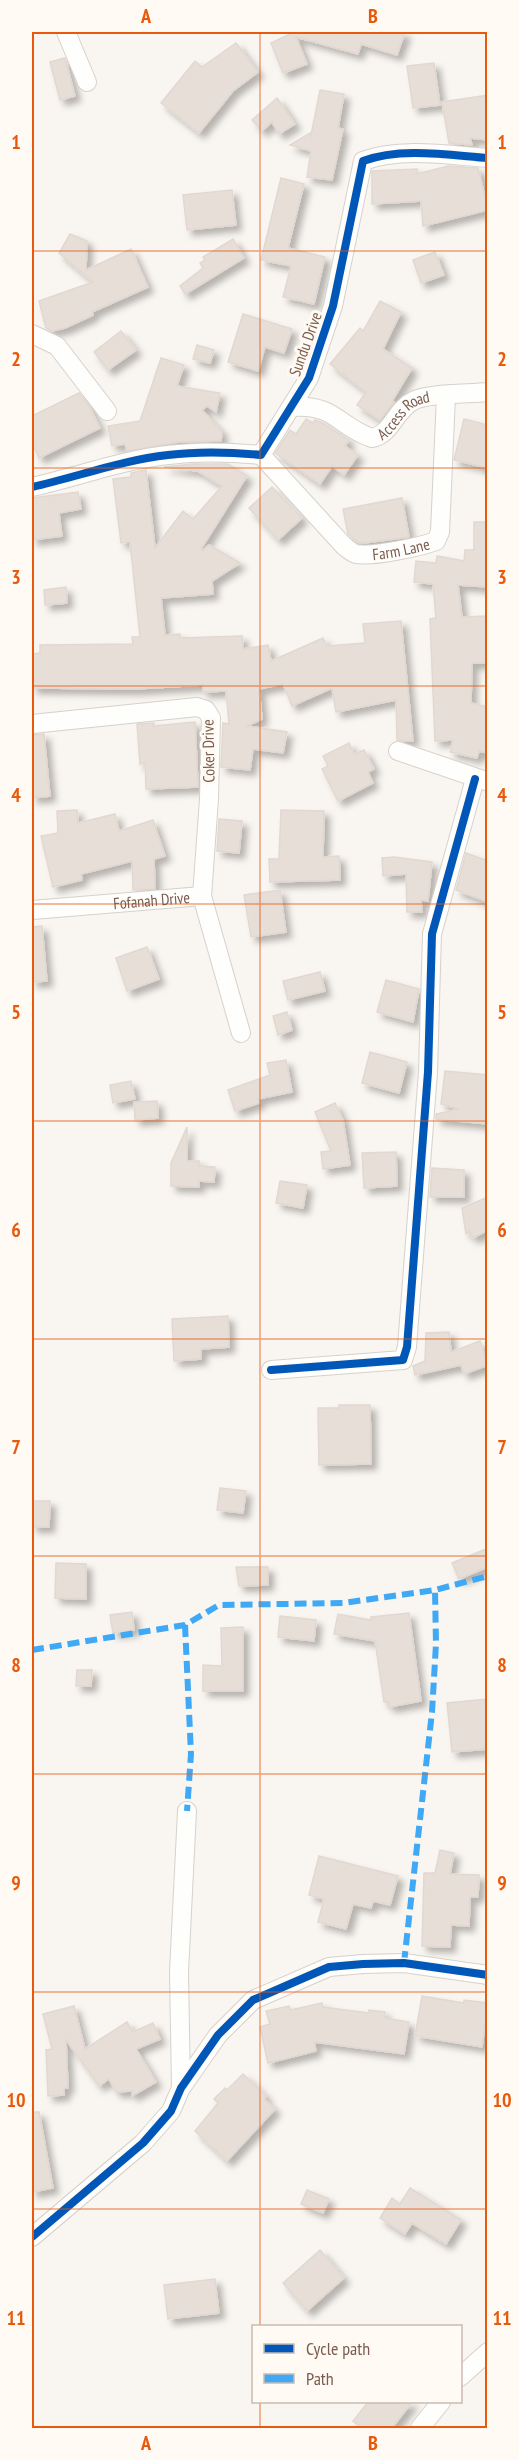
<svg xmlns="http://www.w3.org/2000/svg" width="519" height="2460" viewBox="0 0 519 2460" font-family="'PT Sans Narrow',sans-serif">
<defs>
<filter id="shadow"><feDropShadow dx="5.5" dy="5.5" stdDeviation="3" flood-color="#0004"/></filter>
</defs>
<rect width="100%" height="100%" fill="#f9f5f0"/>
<g fill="#e6ded7" stroke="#e2d8d2" stroke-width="1.5" filter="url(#shadow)">
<path d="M294 32H405L397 55 361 44 358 54 296 37 307 64 283 73 271 43Z"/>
<path d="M236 43 258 72 233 91 199 133 161 103 195 61 202 67Z"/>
<path d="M65 58 75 96 60 100 50 62Z"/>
<path d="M434 63 440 105 413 108 407 66Z"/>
<path d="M320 90 344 94 338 128 343 129 332 180 307 177 311 151 290 145 310 133 311 135Z"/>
<path d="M488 95V140L470 138 472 145 449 143 442 102Z"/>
<path d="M277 98 295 124 279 134 272 122 262 131 252 120Z"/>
<path d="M448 166 478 168 488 210 423 226 421 201 372 204V171L417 169V174Z"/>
<path d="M281 178 304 184 288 248 325 257 314 304 283 297 291 266 261 260Z"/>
<path d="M232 190 236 225 187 230 183 195Z"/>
<path d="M70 234 87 241 86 270 131 249 148 287 92 312 93 315 65 328 52 331 46 328 39 301 93 282 59 253Z"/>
<path d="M233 239 244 258 185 294 180 286 203 268 200 263 205 260 203 257Z"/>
<path d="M435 252 444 275 421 283 413 260Z"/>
<path d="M380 301 401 312 383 349 412 368 392 401 394 402 380 420 357 405 366 392 330 364 360 328 363 331Z"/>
<path d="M243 314 292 329 284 353 265 347 258 371 228 362Z"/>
<path d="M121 331 136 350 108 370 94 352Z"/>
<path d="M197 345 214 350 210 363 193 359Z"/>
<path d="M161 358 184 365 177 386 220 393 216 412 207 406 202 410 222 432 221 441 179 442 127 451 125 444 112 446 108 426 140 421Z"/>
<path d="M79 393 89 406 100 428 39 458 32 442V416Z"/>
<path d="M306 419 313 423 315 420 323 423 349 440 345 446 358 455 344 475 332 466 320 484 275 453 290 430 296 434Z"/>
<path d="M464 419 488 425V468L454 460Z"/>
<path d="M192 464H228L247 476 201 549 203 550 209 545 240 563 212 581 213 594 161 598 165 635 180 634V638L242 636 243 649 268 645 271 661 323 638 327 646 365 643 363 624 401 621 413 741 397 740 396 700 336 712 332 688 292 706 283 684 259 689 262 719 247 726 287 732 283 753 253 749 250 770 221 767 223 723 229 724 226 691 203 692V685L135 689 32 688V654L40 653V645L133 644 132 637H140L130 542 121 543 113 479 131 477V473L146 470 155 548 183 511 193 519 222 486 198 471 164 467Z"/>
<path d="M272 487 302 518 278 540 249 508Z"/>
<path d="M78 492 81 509 59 513 62 536 32 540V498Z"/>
<path d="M402 498 409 537 364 543 358 542 348 534 343 509Z"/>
<path d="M474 522H488V587L458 585 462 617 488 616V663H472L471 703 488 707V753L479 751 477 758 450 752 453 740 435 741 430 619 436 618 433 584 414 582 416 561 436 563 437 556 464 561 465 550H474Z"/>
<path d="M66 587 67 603 45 605 44 590Z"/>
<path d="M195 722 198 787 146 789 145 763 140 764 137 724 154 723 153 726Z"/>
<path d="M44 734 50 796 32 798V735Z"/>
<path d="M349 743 354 754 364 750 374 769 368 772 373 783 338 801 322 769 328 766 323 756Z"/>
<path d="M77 810 78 823 115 814 119 831 153 820 165 856 154 859 155 889 133 890 132 861 81 874 82 880 53 887 41 836 58 833 57 811Z"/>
<path d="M281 810 324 811 323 857 339 856 340 880 270 882 269 859H279Z"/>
<path d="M219 819 242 821 239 853 217 851Z"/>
<path d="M466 853 488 861V902L456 890Z"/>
<path d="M394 857 432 862 428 901 421 900 422 912H407L406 874 383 876 382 858Z"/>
<path d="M280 890 286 932 251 937 244 895Z"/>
<path d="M42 926 47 981 32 982V927Z"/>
<path d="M147 947 159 979 127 991 116 958Z"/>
<path d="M320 972 325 991 288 1000 283 981Z"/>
<path d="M386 980 419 989 413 1022 377 1012Z"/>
<path d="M287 1012 292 1030 278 1035 273 1016Z"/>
<path d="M370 1052 407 1062 399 1093 362 1083Z"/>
<path d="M286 1060 292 1092 258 1099 259 1103 235 1111 228 1090 270 1075 267 1063Z"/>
<path d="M445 1071 488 1075V1124L436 1119V1114L459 1109 441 1104Z"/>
<path d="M131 1081 135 1099 113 1103 110 1085Z"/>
<path d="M157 1101 158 1118 135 1120 134 1102Z"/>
<path d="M335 1103 343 1120 350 1165 323 1169 321 1152 331 1151 315 1112Z"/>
<path d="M187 1127V1161H199V1166L215 1167 214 1182 199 1181V1187L171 1186V1163Z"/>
<path d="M396 1152 397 1186 364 1188 362 1153Z"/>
<path d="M432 1168 464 1170V1197H430Z"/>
<path d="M280 1181 307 1185 303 1208 276 1203Z"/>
<path d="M488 1197V1230L473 1238 469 1231 466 1234 462 1208Z"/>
<path d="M228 1316 229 1347 201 1349V1359L174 1361 172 1319Z"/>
<path d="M449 1332 451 1352 480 1341 488 1365 464 1374 461 1365 415 1375 413 1366 425 1361 426 1333Z"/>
<path d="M339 1405H370L371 1464 319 1465 318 1408H339Z"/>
<path d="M220 1488 246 1491 243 1513 217 1510Z"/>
<path d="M32 1501H50L49 1527H32Z"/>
<path d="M488 1548V1567L459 1579 452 1563Z"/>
<path d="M56 1563 86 1564V1599L55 1598Z"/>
<path d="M236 1567H268V1585L239 1586Z"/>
<path d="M132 1612 134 1630 113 1633 110 1615Z"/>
<path d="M409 1613 421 1701 389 1707V1702H384L375 1641 334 1634 338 1614 371 1620V1617Z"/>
<path d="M280 1616 316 1620 314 1641 278 1637Z"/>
<path d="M243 1627V1691H203V1665L222 1666 221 1628Z"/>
<path d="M77 1670H92L91 1686H76Z"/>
<path d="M488 1699V1749L452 1752 447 1703Z"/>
<path d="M440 1850 454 1853 450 1874 479 1875 478 1897H470L469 1926 451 1925 450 1947 422 1946 424 1873H435Z"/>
<path d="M319 1856 398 1876 390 1905 373 1901 371 1908 353 1904 346 1929 318 1922 324 1899 309 1895Z"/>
<path d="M422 1996 464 2003V2000L488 2003 482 2047 415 2036Z"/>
<path d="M322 2003 323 2007 369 2013V2010L385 2012 384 2018 409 2022 404 2054 314 2042 316 2051 268 2063 260 2027 270 2024 266 2011 289 2006 291 2010Z"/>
<path d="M74 2006 85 2049 127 2022 133 2032 153 2023 160 2039 136 2049 156 2082 132 2096V2091L116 2092 109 2079 99 2086 66 2040 68 2088H64V2095L48 2096 46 2050 52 2049 43 2014Z"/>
<path d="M243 2074 266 2096 264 2099 275 2109 227 2161 195 2131 218 2103 214 2099 225 2088 227 2090Z"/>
<path d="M32 2112H39L53 2188 32 2192Z"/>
<path d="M410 2188 461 2220 446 2244 412 2223 405 2234 380 2218 392 2198 400 2204Z"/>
<path d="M307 2190 329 2199 323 2213 301 2204Z"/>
<path d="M320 2250 344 2278 307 2311 283 2283Z"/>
<path d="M215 2279 219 2313 168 2319 164 2285Z"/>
<path d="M368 2402H412L392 2428H362L353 2421Z"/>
</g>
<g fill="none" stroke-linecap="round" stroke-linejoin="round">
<g stroke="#d7d1cb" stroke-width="20">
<g id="minor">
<path d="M66 32 87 82"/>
<path d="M32 334 57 346 107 411"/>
<path id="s1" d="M292 407C336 404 337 426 372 438 392 434 395 410 413 401 426 393 470 394 488 392"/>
<path id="s2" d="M261 455 344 546C348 549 352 553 356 554 372 557 420 547 436 541L440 532 446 396"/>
<path d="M32 487C77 477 122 460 168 455 200 451 230 452 261 455L309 378 333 306 363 161C401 147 448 155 488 158"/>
<path d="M32 724 197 707 206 710 211 718 209 799 202 896 241 1033"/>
<path d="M398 751 486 781"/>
<path id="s3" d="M32 910 202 896"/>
<path d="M271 1370 403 1360 407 1347 428 1072 432 934 475 779"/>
<path d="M181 2088 179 1972 187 1811"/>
<path d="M32 2237 143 2143 171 2111 181 2088 218 2035 253 2000 329 1967 363 1964 404 1963 488 1975"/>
<path d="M460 2377 488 2352"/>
<path d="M420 2428 441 2402"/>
</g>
</g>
<use href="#minor" stroke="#fefefd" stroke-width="18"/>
<g stroke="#3fa9f5" stroke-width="6" stroke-dasharray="12 6" stroke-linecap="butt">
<path d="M185 1625 191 1754 187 1811"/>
<path d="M32 1650 185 1625 219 1605 343 1603 435 1590 488 1576"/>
<path d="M404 1963 432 1712 436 1644 435 1590"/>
</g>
<g stroke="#fffaf3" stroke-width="11">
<g id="cycleway">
<path d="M32 487C77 477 122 460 168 455 200 451 230 452 261 455L309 378 333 306 363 161C401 147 448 155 488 158"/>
<path d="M271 1370 403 1360 407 1347 428 1072 432 934 475 779"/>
<path d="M32 2237 143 2143 171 2111 181 2088 218 2035 253 2000 329 1967 363 1964 404 1963 488 1975"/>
</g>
</g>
<use href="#cycleway" stroke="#0057b8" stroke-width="8"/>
</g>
<path fill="none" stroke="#e8590c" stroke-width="1.5" stroke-opacity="0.55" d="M260 32V2326M32 251H488M32 468H488M32 686H488M32 904H488M32 1121H488M32 1339H488M32 1556H488M32 1774H488M32 1992H488M32 2209H488M260 2402V2428"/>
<g text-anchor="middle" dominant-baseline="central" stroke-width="6" stroke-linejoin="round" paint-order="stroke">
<g font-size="16" fill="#7a5c4d" stroke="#fffaf3">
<text transform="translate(305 344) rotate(-70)">Sundu Drive</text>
<text stroke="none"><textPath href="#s1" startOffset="128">Access Road</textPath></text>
<text stroke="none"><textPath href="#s2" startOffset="183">Farm Lane</textPath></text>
<text transform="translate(208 751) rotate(-91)">Coker Drive</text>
<text stroke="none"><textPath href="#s3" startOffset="120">Fofanah Drive</textPath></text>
</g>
</g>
<rect width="519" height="2460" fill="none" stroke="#fffaf3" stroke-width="66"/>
<rect x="252" y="2325" width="210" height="78" fill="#fffaf3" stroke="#cabbb1" stroke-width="1.5"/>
<rect x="264" y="2344" width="30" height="9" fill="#0057b8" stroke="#cabbb1" stroke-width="1.5"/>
<text x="306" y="2355" font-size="18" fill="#7a5c4d">Cycle path</text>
<rect x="264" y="2374" width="30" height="9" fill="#3fa9f5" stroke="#cabbb1" stroke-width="1.5"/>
<text x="306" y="2385" font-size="18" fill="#7a5c4d">Path</text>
<rect x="33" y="33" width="453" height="2394" fill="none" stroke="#e8590c" stroke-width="2"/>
<g font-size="20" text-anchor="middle" font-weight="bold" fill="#e8590c">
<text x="146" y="23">A</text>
<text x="373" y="23">B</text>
<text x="16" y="149">1</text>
<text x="502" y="149">1</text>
<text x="16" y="366">2</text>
<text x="502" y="366">2</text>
<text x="16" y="584">3</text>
<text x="502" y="584">3</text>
<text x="16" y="802">4</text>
<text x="502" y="802">4</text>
<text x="16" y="1019">5</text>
<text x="502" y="1019">5</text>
<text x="16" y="1237">6</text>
<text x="502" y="1237">6</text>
<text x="16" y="1454">7</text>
<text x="502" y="1454">7</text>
<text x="16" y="1672">8</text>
<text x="502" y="1672">8</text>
<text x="16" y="1890">9</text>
<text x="502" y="1890">9</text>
<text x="16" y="2107">10</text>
<text x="502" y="2107">10</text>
<text x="16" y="2325">11</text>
<text x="502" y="2325">11</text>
<text x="146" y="2450">A</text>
<text x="373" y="2450">B</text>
</g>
</svg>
